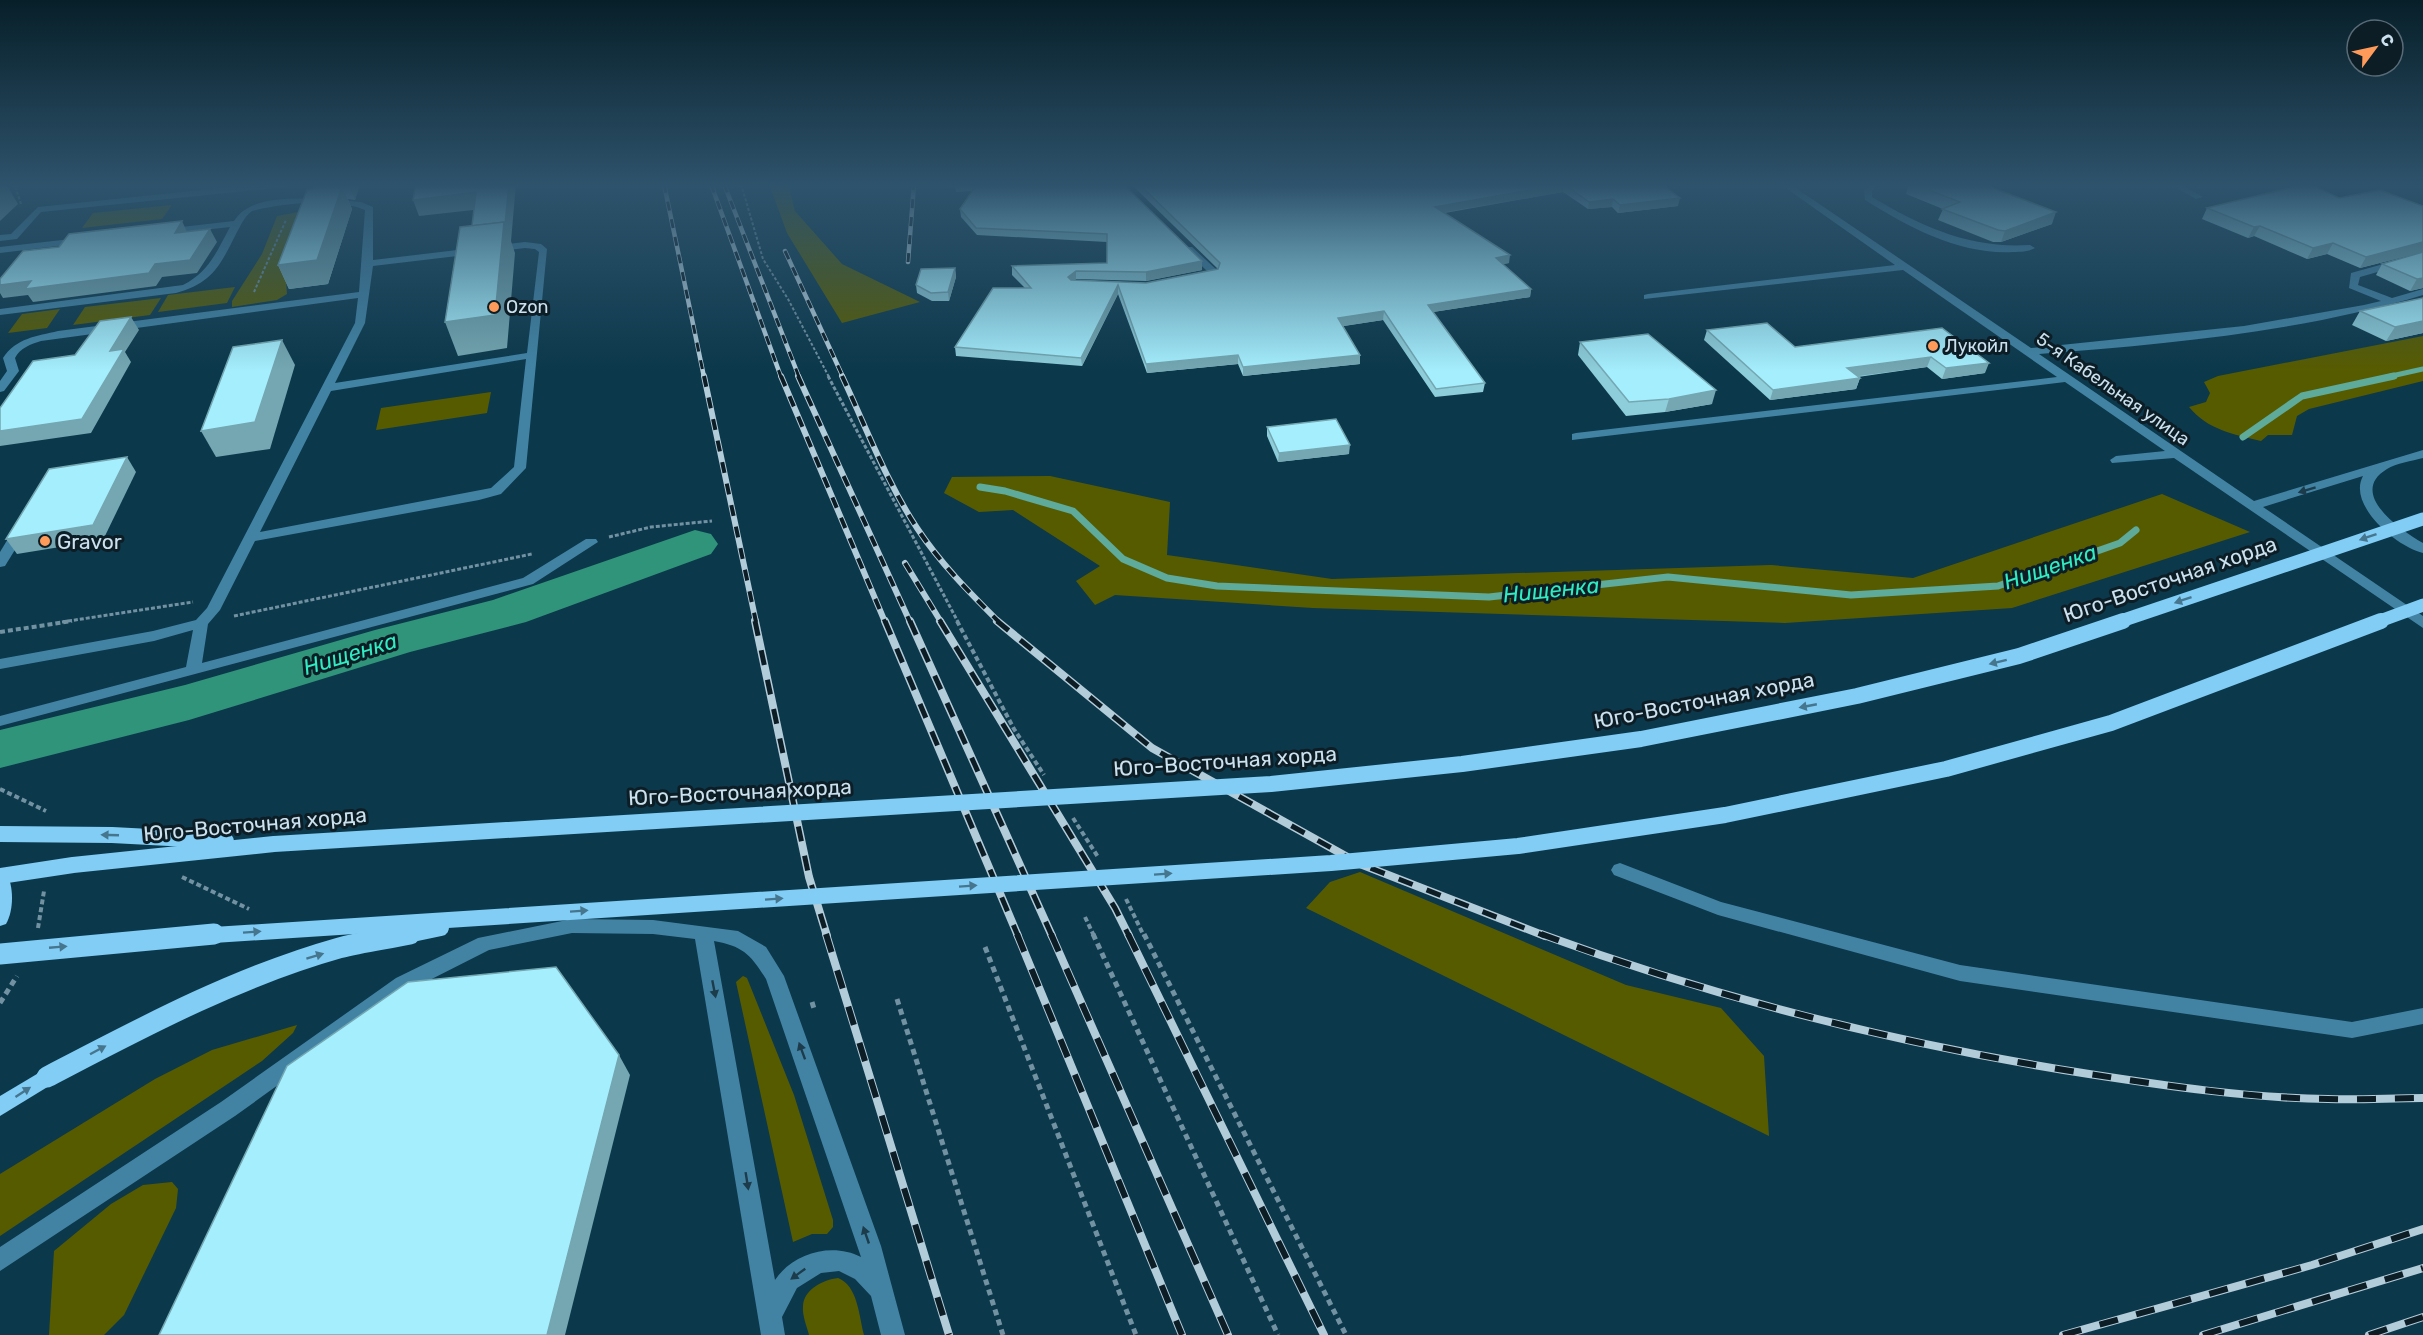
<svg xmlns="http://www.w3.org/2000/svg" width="2423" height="1335" viewBox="0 0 2423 1335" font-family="Rubik,sans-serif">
<rect width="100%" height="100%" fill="#0c384b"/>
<g fill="#575b00">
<path d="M769 184H788L795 211 842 264 920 302 842 323 787 233Z"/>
<path d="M172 205 162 219 82 228 93 213Z"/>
<path d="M304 211 286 281 287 294 277 300 232 307V301L262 254 277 216Z"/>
<path d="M235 287 227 303 158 312 168 295Z"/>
<path d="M161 298 150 315 73 325 85 307Z"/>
<path d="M60 309 47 328 8 333 22 314Z"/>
<path d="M2423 336V381L2309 409 2297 416 2292 435H2268L2261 441C2233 434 2208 430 2189 407L2206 402 2210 393 2204 382 2218 376Z"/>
<path d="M491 392 487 413 376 430 381 408Z"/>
<path d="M1050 476 1170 502 1167 555 1332 579 1771 565 1913 578 2162 494 2250 532 2012 608 1785 623 1313 608 1115 595 1095 605 1076 581 1100 566 1013 510 979 512 944 493 952 477Z"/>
<path d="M1360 872 1626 985 1721 1008 1764 1056 1769 1136 1306 908 1330 882Z"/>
<path d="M743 976 747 978 794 1095 833 1220V1227L827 1234H812L793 1242 736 982Z"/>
<path d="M297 1025 293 1033 262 1061 0 1236V1174L155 1079 212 1050Z"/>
<path d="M172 1182 178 1189 176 1208 124 1315 104 1335H49L54 1251 111 1204 143 1185Z"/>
<path d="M838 1278C858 1286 859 1316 864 1335H809C807 1327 802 1315 803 1306 804 1289 823 1280 838 1278Z"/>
</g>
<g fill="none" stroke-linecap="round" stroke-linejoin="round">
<path stroke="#5eab9c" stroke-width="5" d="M2387 377 2423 369"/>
<g stroke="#5eab9c" stroke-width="7">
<path d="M2243 437 2302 396 2394 376"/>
<path d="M980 487 1005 491 1073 511 1123 559 1167 578 1217 586 1489 597 1668 577 1851 595 1998 586 2120 543 2136 530"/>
</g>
<path fill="#30947a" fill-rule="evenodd" d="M695 530 711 534 718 544 711 554 526 622 410 652 189 720 0 768V730L185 685 375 630 493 600Z"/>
<g stroke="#7292a2" stroke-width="2" stroke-dasharray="3 2" stroke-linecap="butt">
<path d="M8 184 15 186"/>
<path d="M741 184 763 259 788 299 829 377"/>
<path d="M21 204 15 186 25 184"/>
<path d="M254 292 286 220"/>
</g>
<g stroke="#7292a2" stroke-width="3" stroke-dasharray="4 2" stroke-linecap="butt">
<path d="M828 376 958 622"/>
<path d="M609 537 651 527 712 521"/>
<path d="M234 616 532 554"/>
<path d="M62 622 193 602"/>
</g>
<g stroke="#7292a2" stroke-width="4" stroke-dasharray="5 3" stroke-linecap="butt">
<path d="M957 621 1014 729 1044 775"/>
<path d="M0 632 72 621"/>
<path d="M0 789 46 811"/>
<path d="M1073 818 1098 857"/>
<path d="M182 877 249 909"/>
<path d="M1126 899 1144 936"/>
<path d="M1085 917 1094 936"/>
<path d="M38 928 44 891"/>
</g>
<g stroke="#7292a2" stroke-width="5" stroke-dasharray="6 4.5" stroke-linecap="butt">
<path d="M1093 934 1278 1335"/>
<path d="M1144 934 1346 1335"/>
<path d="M985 947 1136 1335"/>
<path d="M897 999 1003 1335"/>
<path d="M812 1002 815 1012"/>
<path d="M0 1003 17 976"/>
</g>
<g fill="#4283a4" fill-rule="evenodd">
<path d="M258 184H289L285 187 41 212 17 239 0 241V235L11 234 38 207Z"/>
<path d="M1780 184H1790L2031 348 2244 326 2364 305 2381 301 2349 288 2351 273 2423 253V259L2360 277 2358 285 2392 298 2423 289V295C2301 332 2167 344 2039 354L2254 501 2423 450V458C2412 461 2396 463 2387 469 2347 493 2400 530 2423 543V553C2397 547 2347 505 2363 476L2263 507 2423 616V628L2174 458 2112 463 2110 460 2116 456 2165 451 2065 382 1572 440V434L1576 433 2057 377 1903 270 1644 299V295L1648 294 1895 265Z"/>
<path d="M1869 184H1878L1872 191V197C1922 227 1971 249 2030 245L2035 248C2029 252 2020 252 2013 252 1960 255 1908 227 1865 200L1864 191Z"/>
<path d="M2169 184H2180L2203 197 2196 199Z"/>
<path d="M330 199 361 202 373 207V260L525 242 541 244 547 249 526 468 501 494 479 500 255 541 220 610 208 624 202 663 523 578 586 539H596L598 542 533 584 0 726V716L186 667 193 630 154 641 0 669V659L153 631 196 620 207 608 355 323 358 298 41 341C31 344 20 348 15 358L19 371 4 391 0 392V381L7 371 3 358C16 338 37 336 58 331L359 292 365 210C337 198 282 203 252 211 244 217 241 225 236 234 220 266 212 283 176 293L0 315V309L183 285C209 272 217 251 230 227L167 234 162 231 164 229 234 221C251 193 301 199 330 199ZM525 248 535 249 539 252 527 353 335 383 365 323 373 266ZM526 359 514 467 491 488 260 532 331 391Z"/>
<path d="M80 238 85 241 83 243 0 253V247Z"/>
<path d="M1186 247H1192L1218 271V275L1194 278V274L1207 271 1186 251Z"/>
<path d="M22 523 29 527 5 566 0 567V552L17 524Z"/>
<path d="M1620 863 1721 902 1960 965 2352 1022 2423 1008V1024L2352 1038 1960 981 1718 915 1614 875 1611 870 1614 865Z"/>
<path d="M572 919 653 920 738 931 766 947 784 976 881 1246 905 1335H881L871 1296 855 1279 839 1271 821 1273 797 1288 782 1317 785 1335H761L695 939 653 934 572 933 489 950 410 990 235 1116 0 1271V1247L221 1102 396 978 478 938ZM714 941C743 946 751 955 766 979L861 1257C832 1242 793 1253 775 1280Z"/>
</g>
<g fill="#81cdf5" fill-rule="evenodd">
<path d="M0 870 6 872C14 886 14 910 6 924L0 926Z"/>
<path d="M47 1068 54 1071 57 1077 54 1083 0 1116V1096Z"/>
</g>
<g stroke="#b3ccd9" stroke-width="4.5">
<g id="rail-far3">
<path d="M664 184 704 377"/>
<path d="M711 184 781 377"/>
<path d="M724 184 799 377"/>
<path d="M785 251 843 377"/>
<path d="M908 262 914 184"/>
</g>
</g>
<g stroke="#b3ccd9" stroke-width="6">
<g id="rail-far2">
<path d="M704 376 756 622"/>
<path d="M781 376 885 622"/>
<path d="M798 376 910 622"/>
<path d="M842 376C866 427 886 481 917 528 940 563 970 593 999 622"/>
<path d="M905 563 941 622"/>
</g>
</g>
<g stroke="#b3ccd9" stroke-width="8">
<g id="rail-far1">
<path d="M755 621 809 877 827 936"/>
<path d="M885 621 1018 936"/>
<path d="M910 621 1052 936"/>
<path d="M940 621 1115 908 1129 936"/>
<path d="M997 621 1152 748 1360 864 1545 936"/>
</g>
</g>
<g stroke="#b3ccd9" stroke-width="8">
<g id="rail">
<path d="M826 934 949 1335"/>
<path d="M1017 934 1182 1335"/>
<path d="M1051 934 1228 1335"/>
<path d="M1128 934 1324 1335"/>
<path d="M1541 934C1718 999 1903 1045 2089 1074 2167 1086 2248 1098 2328 1099 2360 1100 2391 1098 2423 1098"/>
<path d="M2063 1335 2312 1265 2423 1229"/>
<path d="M2203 1335 2423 1268"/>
<path d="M2369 1335 2423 1317"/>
</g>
</g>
<use href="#rail-far3" stroke="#0c1d26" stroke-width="3" stroke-dasharray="9" stroke-linecap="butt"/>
<use href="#rail-far2" stroke="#0c1d26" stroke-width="4" stroke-dasharray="11" stroke-linecap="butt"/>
<use href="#rail-far1" stroke="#0c1d26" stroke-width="5" stroke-dasharray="15" stroke-linecap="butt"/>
<use href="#rail" stroke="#0c1d26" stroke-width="6" stroke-dasharray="19" stroke-linecap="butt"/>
<g stroke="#81cdf5" stroke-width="13">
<path d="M2118 622 2423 519"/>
<path d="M2377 622 2423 605"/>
</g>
<g stroke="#81cdf5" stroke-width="16">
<path d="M0 834 112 835 226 841"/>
<path d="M0 876 73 865 274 844 1271 784 1462 764 1641 739 1857 696 2019 656 2123 621"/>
<path d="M198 936 1331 863 1518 846 1725 815 1946 769 2111 723 2381 621"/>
<path d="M403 936 441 928"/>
</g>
<g stroke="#81cdf5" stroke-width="21">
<path d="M0 954 214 934"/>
<path d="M47 1077C141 1028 236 977 339 948 362 942 386 939 410 934"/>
</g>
</g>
<g fill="#8ecdda">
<path d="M322 184H360L355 200 348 199 352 209 328 284 289 289 278 265 313 189Z"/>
<path d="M949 184H1123L1202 261V270L1146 281 1076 279 1075 280 1146 283 1218 269 1131 184H1398L1402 187 1417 184H1667L1666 188 1678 206 1618 213 1612 207 1588 209 1563 192 1445 213 1509 263 1503 264 1531 289 1530 297 1433 312 1485 383 1483 392 1435 397 1383 320 1343 326 1360 364 1243 376 1238 364 1147 373 1118 294 1082 366 956 356 955 347 1025 288 1012 275V266L1107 263V242L977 235 961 217 960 209 972 191 956 192 955 186 949 187Z"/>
<path d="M1909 184H1977L2052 224 2001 242H1993L1938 220 1943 209 1906 194Z"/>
<path d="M2339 198 2423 206V252L2360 268 2327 254 2307 259 2254 236 2248 238 2202 219 2207 208Z"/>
<path d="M2423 252V288L2410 291 2376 275 2382 264Z"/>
<path d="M955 268 956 277 949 301H932L917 293 916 285Z"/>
<path d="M2423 298V333L2386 341 2352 325 2360 311Z"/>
<path d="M1942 328 1985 373 1942 379 1927 367 1858 377 1860 378 1856 389 1770 400 1704 340 1707 330 1795 347Z"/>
<path d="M1580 342 1712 404 1665 412 1626 416 1578 355Z"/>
<path d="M1267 427 1349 454 1278 462 1267 436Z"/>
</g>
<g fill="#74a7b1">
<path d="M2 184H6L18 204 0 221V186Z"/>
<path d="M348 184H360L355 200Z"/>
<path d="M509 184H516L511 241 515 253 507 348 458 356 445 322 504 222Z"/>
<path d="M1564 184 1563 192 1434 214 1435 207Z"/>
<path d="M342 187 352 209 328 284 289 289 278 265Z"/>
<path d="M476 192 482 209 419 216 413 200Z"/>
<path d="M1680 198 1678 206 1618 213 1620 205Z"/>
<path d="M1613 199 1612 207 1588 209 1589 202Z"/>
<path d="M2056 212 2052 224 2001 242 2005 231Z"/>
<path d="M182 221 188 234 175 233Z"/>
<path d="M2260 226 2254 236 2248 238 2254 227Z"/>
<path d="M210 229 217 242 197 273 162 277 156 286 33 302 28 295 3 298 0 293V285L155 264Z"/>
<path d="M2423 242V252L2360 268 2366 257Z"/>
<path d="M2333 243 2327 254 2307 259 2313 248Z"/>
<path d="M1510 255 1509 263 1495 266 1496 258Z"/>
<path d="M1202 261V270L1146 281V272Z"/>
<path d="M955 268 956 277 949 301 948 292Z"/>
<path d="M1076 271V279L1069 285 1068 277Z"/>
<path d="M2423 278V288L2410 291 2417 279Z"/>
<path d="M1118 285V294L1082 366 1081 358Z"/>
<path d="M1531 289 1530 297 1427 313 1428 305Z"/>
<path d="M1384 311 1383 320 1338 327V318Z"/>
<path d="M131 317 139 330 125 352 131 362 91 433 0 446V431L110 351Z"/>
<path d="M2423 321V333L2386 341 2395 327Z"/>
<path d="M282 340 295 365 270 449 216 457 201 431Z"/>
<path d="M1238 355V364L1147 373 1146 364Z"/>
<path d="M1360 355V364L1243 376V367Z"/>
<path d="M1931 357 1927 367 1844 378 1847 368Z"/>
<path d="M1989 363 1985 373 1942 379 1946 368Z"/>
<path d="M1860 378 1856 389 1770 400 1773 390Z"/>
<path d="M1716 390 1712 404 1665 412 1669 399Z"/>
<path d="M1350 445 1349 454 1278 462 1279 453Z"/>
<path d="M127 457 136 472 103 540 17 554 6 539Z"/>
<path d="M619 1055 630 1075 565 1335H547Z"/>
</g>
<g fill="#a5eefd" stroke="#74a7b1" stroke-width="1.5">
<path d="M315 184 342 187 317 260 278 265 307 190 313 189Z"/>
<path d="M416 184H509L505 224 504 222 472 226 476 192 413 200Z"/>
<path d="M977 184H1123L1202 261 1146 272 1076 271 1068 277 1071 280 1146 283 1218 269 1220 263 1139 184H1398L1402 187 1417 184H1564L1435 207 1510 255 1496 258 1531 289 1428 305 1485 383 1436 389 1384 311 1338 318 1360 355 1243 367 1238 355 1146 364 1118 285 1081 358 955 347 993 288H1031L1012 266 1107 263V234L976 228 960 209Z"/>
<path d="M1564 184H1661L1680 198 1620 205 1613 199 1589 202Z"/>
<path d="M1913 184H1977L1988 186 2056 212 2005 231 1998 230 1942 209 1960 202Z"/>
<path d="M2306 184H2310L2339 198 2380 190 2423 206V242L2366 257 2333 243 2313 248 2260 226 2254 227 2207 208Z"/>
<path d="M182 221 175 233 210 229 190 260 155 264 149 273 25 289 31 281 0 285V279L23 251 59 247 69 234Z"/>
<path d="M504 222 495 315 445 322 460 227Z"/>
<path d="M2423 252V278L2417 279 2382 264Z"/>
<path d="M955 268 948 292 931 293 916 285 921 269Z"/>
<path d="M2423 298V321L2395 327 2360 311Z"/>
<path d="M131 317 110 351 124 349 82 419 0 431V408L33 361 75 355 100 321Z"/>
<path d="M1767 323 1795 347 1942 328 1989 363 1946 368 1931 357 1847 368 1860 378 1773 390 1707 330Z"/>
<path d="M1648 334 1716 390 1669 399 1629 402 1580 342Z"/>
<path d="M282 340 255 422 201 431 233 347Z"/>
<path d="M1336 419 1350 445 1279 453 1267 427Z"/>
<path d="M127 457 93 525 6 539 49 469Z"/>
<path d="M556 967 619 1055 547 1335H159L287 1066 408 982Z"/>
</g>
<defs><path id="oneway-solid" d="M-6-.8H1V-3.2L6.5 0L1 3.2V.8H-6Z" transform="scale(1.5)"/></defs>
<g fill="#1c3c4c">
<use href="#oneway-solid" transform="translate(2307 490) rotate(163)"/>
<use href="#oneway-solid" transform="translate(714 989) rotate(79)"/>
<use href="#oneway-solid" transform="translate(802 1051) rotate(-110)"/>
<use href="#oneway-solid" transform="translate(747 1181) rotate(81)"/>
<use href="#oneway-solid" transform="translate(866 1235) rotate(-109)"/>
<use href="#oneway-solid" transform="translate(798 1274) rotate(144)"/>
</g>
<g fill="#46758e">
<use href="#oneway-solid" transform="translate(2368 537) rotate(161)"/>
<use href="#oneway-solid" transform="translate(2183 600) rotate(161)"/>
<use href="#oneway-solid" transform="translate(1998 662) rotate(166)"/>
<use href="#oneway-solid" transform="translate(1808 706) rotate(169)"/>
<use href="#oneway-solid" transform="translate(110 835) rotate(-178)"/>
<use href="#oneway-solid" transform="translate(1163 874) rotate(-4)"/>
<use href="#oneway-solid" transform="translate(968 886) rotate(-4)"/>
<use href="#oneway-solid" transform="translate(774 899) rotate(-4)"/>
<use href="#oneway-solid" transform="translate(579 911) rotate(-4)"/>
<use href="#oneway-solid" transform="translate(252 932) rotate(-4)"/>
<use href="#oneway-solid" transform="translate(58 947) rotate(-5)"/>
<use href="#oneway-solid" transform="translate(315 956) rotate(-17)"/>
<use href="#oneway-solid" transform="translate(98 1050) rotate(-28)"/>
<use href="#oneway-solid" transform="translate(23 1092) rotate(-33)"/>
</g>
<linearGradient id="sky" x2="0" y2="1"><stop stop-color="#071f29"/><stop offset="0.5" stop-color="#2e536c"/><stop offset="1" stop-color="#2e536c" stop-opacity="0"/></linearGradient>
<rect width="2423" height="371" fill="url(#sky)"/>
<g fill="#ff9b5a" stroke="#0c1d26" stroke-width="2">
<circle cx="494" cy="307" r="6"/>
<circle cx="1933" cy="346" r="6"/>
<circle cx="45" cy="541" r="6"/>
</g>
<g text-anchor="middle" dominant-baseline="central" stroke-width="6" stroke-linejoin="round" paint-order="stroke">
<g font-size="18" fill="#cbe1ed" stroke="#0c1d26" text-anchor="start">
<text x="506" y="307">Ozon</text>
<text x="1945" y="346">Лукойл</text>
</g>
<g font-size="18" fill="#cbe1ed" stroke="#0c1d26">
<text transform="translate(2113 389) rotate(35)">5-я Кабельная улица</text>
</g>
<g font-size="21" fill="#cbe1ed" stroke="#0c1d26" text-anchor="start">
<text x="57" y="541">Gravor</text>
</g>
<g font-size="21" fill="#cbe1ed" stroke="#0c1d26">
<text transform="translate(2170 579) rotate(-19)">Юго-Восточная хорда</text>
<text transform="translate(1704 700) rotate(-11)">Юго-Восточная хорда</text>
<text transform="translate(1225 761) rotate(-4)">Юго-Восточная хорда</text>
<text transform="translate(740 792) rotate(-3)">Юго-Восточная хорда</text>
<text transform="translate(255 824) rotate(-5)">Юго-Восточная хорда</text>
</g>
<g font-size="22" font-style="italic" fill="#30ecc1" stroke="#0c1d26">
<text transform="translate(2050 567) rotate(-19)">Нищенка</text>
<text transform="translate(1551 590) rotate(-6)">Нищенка</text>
<text transform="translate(350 654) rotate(-17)">Нищенка</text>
</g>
</g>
<g transform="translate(2375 48) rotate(57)"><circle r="28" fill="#0c1d26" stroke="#586b76" stroke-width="1.5"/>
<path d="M0-4.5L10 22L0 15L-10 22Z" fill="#ff9b5a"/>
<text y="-9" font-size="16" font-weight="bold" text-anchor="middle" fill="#cbe1ed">С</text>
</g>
</svg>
